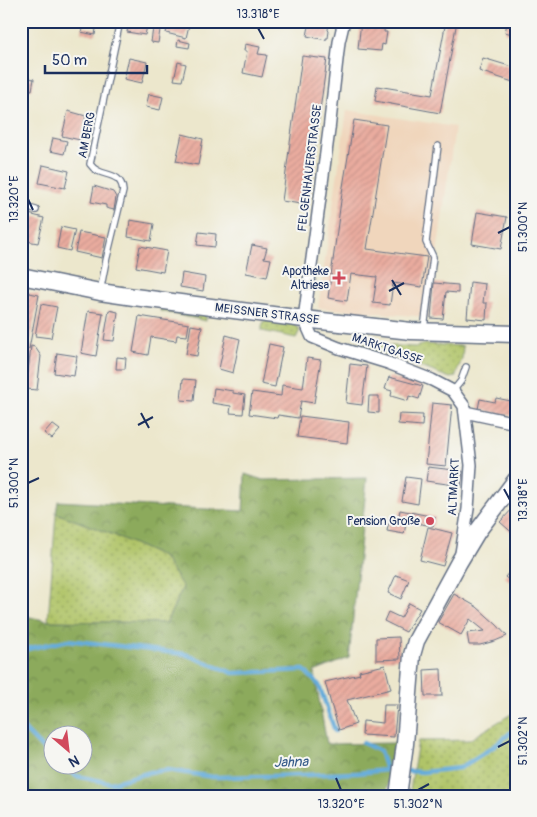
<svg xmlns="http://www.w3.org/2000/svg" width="537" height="817" viewBox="0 0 537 817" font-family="Pangolin,sans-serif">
<defs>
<pattern id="grass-dots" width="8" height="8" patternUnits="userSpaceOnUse" patternTransform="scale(1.25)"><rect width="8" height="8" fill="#b0c468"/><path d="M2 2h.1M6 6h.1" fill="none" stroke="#8ea059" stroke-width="1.8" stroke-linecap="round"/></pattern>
<pattern id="forest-crowns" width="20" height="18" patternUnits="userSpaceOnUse" patternTransform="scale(1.25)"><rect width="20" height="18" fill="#8caa5c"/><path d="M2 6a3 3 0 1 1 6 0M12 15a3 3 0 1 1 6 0" fill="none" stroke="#728b4f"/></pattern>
<pattern id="building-hatch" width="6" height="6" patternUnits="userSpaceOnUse" patternTransform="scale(1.25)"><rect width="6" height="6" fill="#eaac9f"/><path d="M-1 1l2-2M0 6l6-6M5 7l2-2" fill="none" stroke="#c8948b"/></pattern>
</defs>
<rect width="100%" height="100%" fill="#f6f6f2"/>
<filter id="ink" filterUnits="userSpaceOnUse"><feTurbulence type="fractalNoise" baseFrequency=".02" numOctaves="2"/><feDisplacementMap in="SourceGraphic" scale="10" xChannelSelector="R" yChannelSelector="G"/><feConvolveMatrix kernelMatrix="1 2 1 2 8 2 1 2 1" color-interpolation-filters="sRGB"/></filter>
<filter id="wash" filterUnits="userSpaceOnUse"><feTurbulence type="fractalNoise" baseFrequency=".0096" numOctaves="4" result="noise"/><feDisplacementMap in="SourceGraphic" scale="20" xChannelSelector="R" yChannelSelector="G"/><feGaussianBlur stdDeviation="1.12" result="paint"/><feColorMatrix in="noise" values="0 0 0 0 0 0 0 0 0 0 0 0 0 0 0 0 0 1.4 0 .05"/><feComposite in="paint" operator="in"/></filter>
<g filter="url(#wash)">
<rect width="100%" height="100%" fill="#ece7cc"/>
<path fill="#f0d6bc" d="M347 110 455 127 428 317 318 308Z"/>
<g fill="url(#grass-dots)" stroke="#667a63">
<path d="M161 307 206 314V321L160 311Z"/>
<path d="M264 321 294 324 300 330 296 338 262 331V327Z"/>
<path d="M350 343 415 347 426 344 463 346 462 359 455 377 450 378 392 356Z"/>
<path d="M56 513 114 535 163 557 183 587 166 623 48 621Z"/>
<path d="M516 711V796H409L418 741 469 740Z"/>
</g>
<path fill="url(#forest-crowns)" stroke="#546c5d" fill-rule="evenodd" d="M245 474 263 480 367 478 349 658 314 672 327 744 396 743 386 796H32L21 789V615L48 621 166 623 183 587 163 557 114 535 56 513 58 501 243 511ZM52 734H82V764H52Z"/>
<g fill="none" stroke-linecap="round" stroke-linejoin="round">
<g stroke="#63abda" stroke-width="4.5">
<path d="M21 648 27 649 68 640 185 654 233 673 304 670 319 685 335 731"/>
<path d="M21 726 41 747 52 757"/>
<path d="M363 743 380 751 386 770"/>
<path d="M62 764 76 776 111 783 151 772 168 770 213 777 272 776 357 773 386 770 398 771"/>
<path d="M406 771 423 772 460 768 496 745 516 728"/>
</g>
</g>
<g id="blocks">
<g fill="url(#building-hatch)">
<path d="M129 21H147L148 22 145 35 127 32Z"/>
<path d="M169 21H190L186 38 166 33Z"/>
<path d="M310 21H329L328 30 329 31 328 38H326V40L307 36Z"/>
<path d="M361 21H385L384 32H387L385 45 382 44 381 51 358 49Z"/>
<path d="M446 21H457L440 113 375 101 377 86 432 95Z"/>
<path d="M499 21H516V27H515L512 34 505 32 507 24Z"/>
<path d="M83 27 96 29 95 35 81 32Z"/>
<path d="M153 28 160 30 158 43 151 42Z"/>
<path d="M178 40 190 43 189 48 177 46Z"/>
<path d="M245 44 260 47 258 54 267 55 262 77 243 73 247 51H244Z"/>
<path d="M302 56 327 59 307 205 282 201Z"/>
<path d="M129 58 147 62 142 83 124 79Z"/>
<path d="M483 58 516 68V83L479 71Z"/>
<path d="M178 62 186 64 182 81 174 80Z"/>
<path d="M23 77 34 79 32 90 21 88Z"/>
<path d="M149 94 163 97 160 110 146 107Z"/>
<path d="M68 111 86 116 80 140 62 136Z"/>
<path d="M354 120 387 125 367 249 427 257 422 287 393 283 390 305 373 303 377 277 351 274 347 301 328 298 342 193Z"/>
<path d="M182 134 203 139 198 165 176 161Z"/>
<path d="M53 138 67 141 64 154 50 151Z"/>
<path d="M43 165 69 171 65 188 39 183Z"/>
<path d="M94 186 113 192 116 197 114 210 106 208V205L91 202Z"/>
<path d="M21 212 44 218 38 243 21 240Z"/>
<path d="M477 212 507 217 501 249 472 244Z"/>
<path d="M130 220 154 224 151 241 128 237Z"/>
<path d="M61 227 75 230 70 251 57 248Z"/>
<path d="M79 232 106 237 102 258 75 252Z"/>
<path d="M199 232 216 234 215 247 197 245Z"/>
<path d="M252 245 267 248 264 258 271 259 267 277 246 273Z"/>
<path d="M140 246 167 251 163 272 136 267Z"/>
<path d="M182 273 205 277 203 291 180 287Z"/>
<path d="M470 282 485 284 483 303H487L486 320 467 318Z"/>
<path d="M434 283 458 285V293L446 292 443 319 431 318Z"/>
<path d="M25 292 39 295 29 349 21 347V294L24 295Z"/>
<path d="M41 304 57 307 51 338 35 336Z"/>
<path d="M109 310 118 312 114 341 104 340Z"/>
<path d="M88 311 103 313 96 356 81 353Z"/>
<path d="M139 316 189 324 187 336 177 335 176 341 151 337 148 355 133 352Z"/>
<path d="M191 325 202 327 197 356 186 354Z"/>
<path d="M226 335 240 339 233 373 219 369Z"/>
<path d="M269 344 283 347 275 387 261 384Z"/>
<path d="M31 346 35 347 41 356 37 390 26 389Z"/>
<path d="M57 353 77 356 74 376 54 373Z"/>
<path d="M117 357 126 358 125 369H116Z"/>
<path d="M307 358 321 360 314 403 301 401 298 418 278 415 277 418 249 414 252 392 281 396 282 385 303 388Z"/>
<path d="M350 364 367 366 362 405 346 403Z"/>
<path d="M389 377 423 386 419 399 409 396 408 401 391 396 392 391 385 389Z"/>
<path d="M183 379 196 380 194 401 181 400Z"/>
<path d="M214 388 233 391V393L245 395 243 414 230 413 231 406 212 403Z"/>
<path d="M369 396H379V413L368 412Z"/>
<path d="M496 398 516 402V417L478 409 480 399 495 402Z"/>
<path d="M432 403 452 405 446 466 426 464Z"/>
<path d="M399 414 423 415 422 426 398 424Z"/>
<path d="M300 416 349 422 347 443 297 437Z"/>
<path d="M52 424 60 430 52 439 44 433Z"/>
<path d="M428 467 463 471 461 486 426 481Z"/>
<path d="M406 477 421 479 418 504 402 501Z"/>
<path d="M516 505V536L500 522Z"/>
<path d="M400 510 435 517 433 526 398 520Z"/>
<path d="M389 521 406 524 404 534 387 531Z"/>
<path d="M428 527 452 533 443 566 420 560Z"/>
<path d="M516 564V586L505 577Z"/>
<path d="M396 575 409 580 401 599 388 593Z"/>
<path d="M454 594 477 607 497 625 507 636 495 641 480 645H469L467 633 485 631 470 619 461 635 438 622Z"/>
<path d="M409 603 420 609 406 632 384 621 388 612 401 618Z"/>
<path d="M399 637 400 659 376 660V638Z"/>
<path d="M385 665 391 689 347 700 356 724 339 730 331 704 325 682 360 674 359 671Z"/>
<path d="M441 669 442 696H425L424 670Z"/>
<path d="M384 705H397L394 737 362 735 363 721 383 723Z"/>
</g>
</g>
</g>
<g filter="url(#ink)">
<use href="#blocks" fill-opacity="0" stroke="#646f84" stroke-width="1"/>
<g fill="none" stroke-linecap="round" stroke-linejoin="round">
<g stroke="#646f84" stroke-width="8">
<g id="lane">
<path d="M21 206 36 210"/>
<path d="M100 292 106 261 123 191C121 169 100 179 90 164L120 21"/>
<path d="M424 329 433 257 426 242 438 146"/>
<path d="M453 391 461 381 466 367"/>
</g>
</g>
<g stroke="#646f84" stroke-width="14">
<g id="street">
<path d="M344 21 339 42 329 130 304 319 312 337 339 348 388 363 432 380 453 391 464 406 471 465 468 509 461 553"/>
<path d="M465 412 516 423"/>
</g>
</g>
<g stroke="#646f84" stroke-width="19">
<g id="secondary">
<path d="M21 276 100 292 134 297 304 319 411 331 516 334"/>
<path d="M398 796 405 744 412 655 416 641 459 562 477 532 516 480"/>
</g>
</g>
<use href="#lane" stroke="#fff" stroke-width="5.5"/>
<use href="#street" stroke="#fff" stroke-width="11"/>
<use href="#secondary" stroke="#fff" stroke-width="16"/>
</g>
</g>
<path fill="none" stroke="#1b2f5e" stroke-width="2" d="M258 28 264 39M28 199 33 210M498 233 510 227M392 280 401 295M389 291 404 283M141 413 149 428M138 425 153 417M28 483 39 478M504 489 510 500M498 747 510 741M336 778 341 790M418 790 429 784"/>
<g fill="#d1495b" stroke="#f6f6f2" stroke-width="2">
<path d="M336.5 270.5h5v5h5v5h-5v5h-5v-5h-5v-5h5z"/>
<circle cx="430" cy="521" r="5"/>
</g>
<g text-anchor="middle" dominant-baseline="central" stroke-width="4" stroke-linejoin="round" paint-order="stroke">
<g font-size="12" fill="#1b2f5e" stroke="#f6f6f2">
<text transform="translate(87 135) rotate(-79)">AM BERG</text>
<text transform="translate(310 168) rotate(-83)">FELGENHAUERSTRASSE</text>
<text transform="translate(267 314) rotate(7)">MEISSNER STRASSE</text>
<text transform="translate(387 349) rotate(19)">MARKTGASSE</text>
<text transform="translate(454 487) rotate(-87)">ALTMARKT</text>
</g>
<g font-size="12" fill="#1b2f5e" stroke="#f6f6f2" text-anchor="end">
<text x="329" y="271">Apotheke<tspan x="329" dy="14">Altriesa</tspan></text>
<text x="420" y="521">Pension Große</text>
</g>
<g font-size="14" font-style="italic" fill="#345a89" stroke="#f6f6f2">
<text transform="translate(291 762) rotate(-2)">Jahna</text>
</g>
</g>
<rect width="537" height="817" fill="none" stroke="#f6f6f2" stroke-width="55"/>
<g transform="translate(68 750) rotate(152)"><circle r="24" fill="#f6f6f2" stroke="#9ea6b7"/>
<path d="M0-4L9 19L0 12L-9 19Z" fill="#d1495b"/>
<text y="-8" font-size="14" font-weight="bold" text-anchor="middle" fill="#1b2f5e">N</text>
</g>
<path d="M45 65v8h102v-8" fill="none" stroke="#1b2f5e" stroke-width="2.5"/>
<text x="52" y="65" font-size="15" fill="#1b2f5e" stroke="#f6f6f2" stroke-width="4" paint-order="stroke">50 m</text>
<rect x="28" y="28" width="482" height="762" fill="none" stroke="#1b2f5e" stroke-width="2"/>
<g font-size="12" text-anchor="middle" fill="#1b2f5e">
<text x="258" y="18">13.318°E</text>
<text transform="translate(14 199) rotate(-90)" y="4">13.320°E</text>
<text transform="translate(523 227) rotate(-90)" y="4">51.300°N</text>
<text transform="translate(14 483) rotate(-90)" y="4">51.300°N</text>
<text transform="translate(523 500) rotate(-90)" y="4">13.318°E</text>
<text transform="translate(523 741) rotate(-90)" y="4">51.302°N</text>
<text x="341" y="808">13.320°E</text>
<text x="418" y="808">51.302°N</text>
</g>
</svg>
